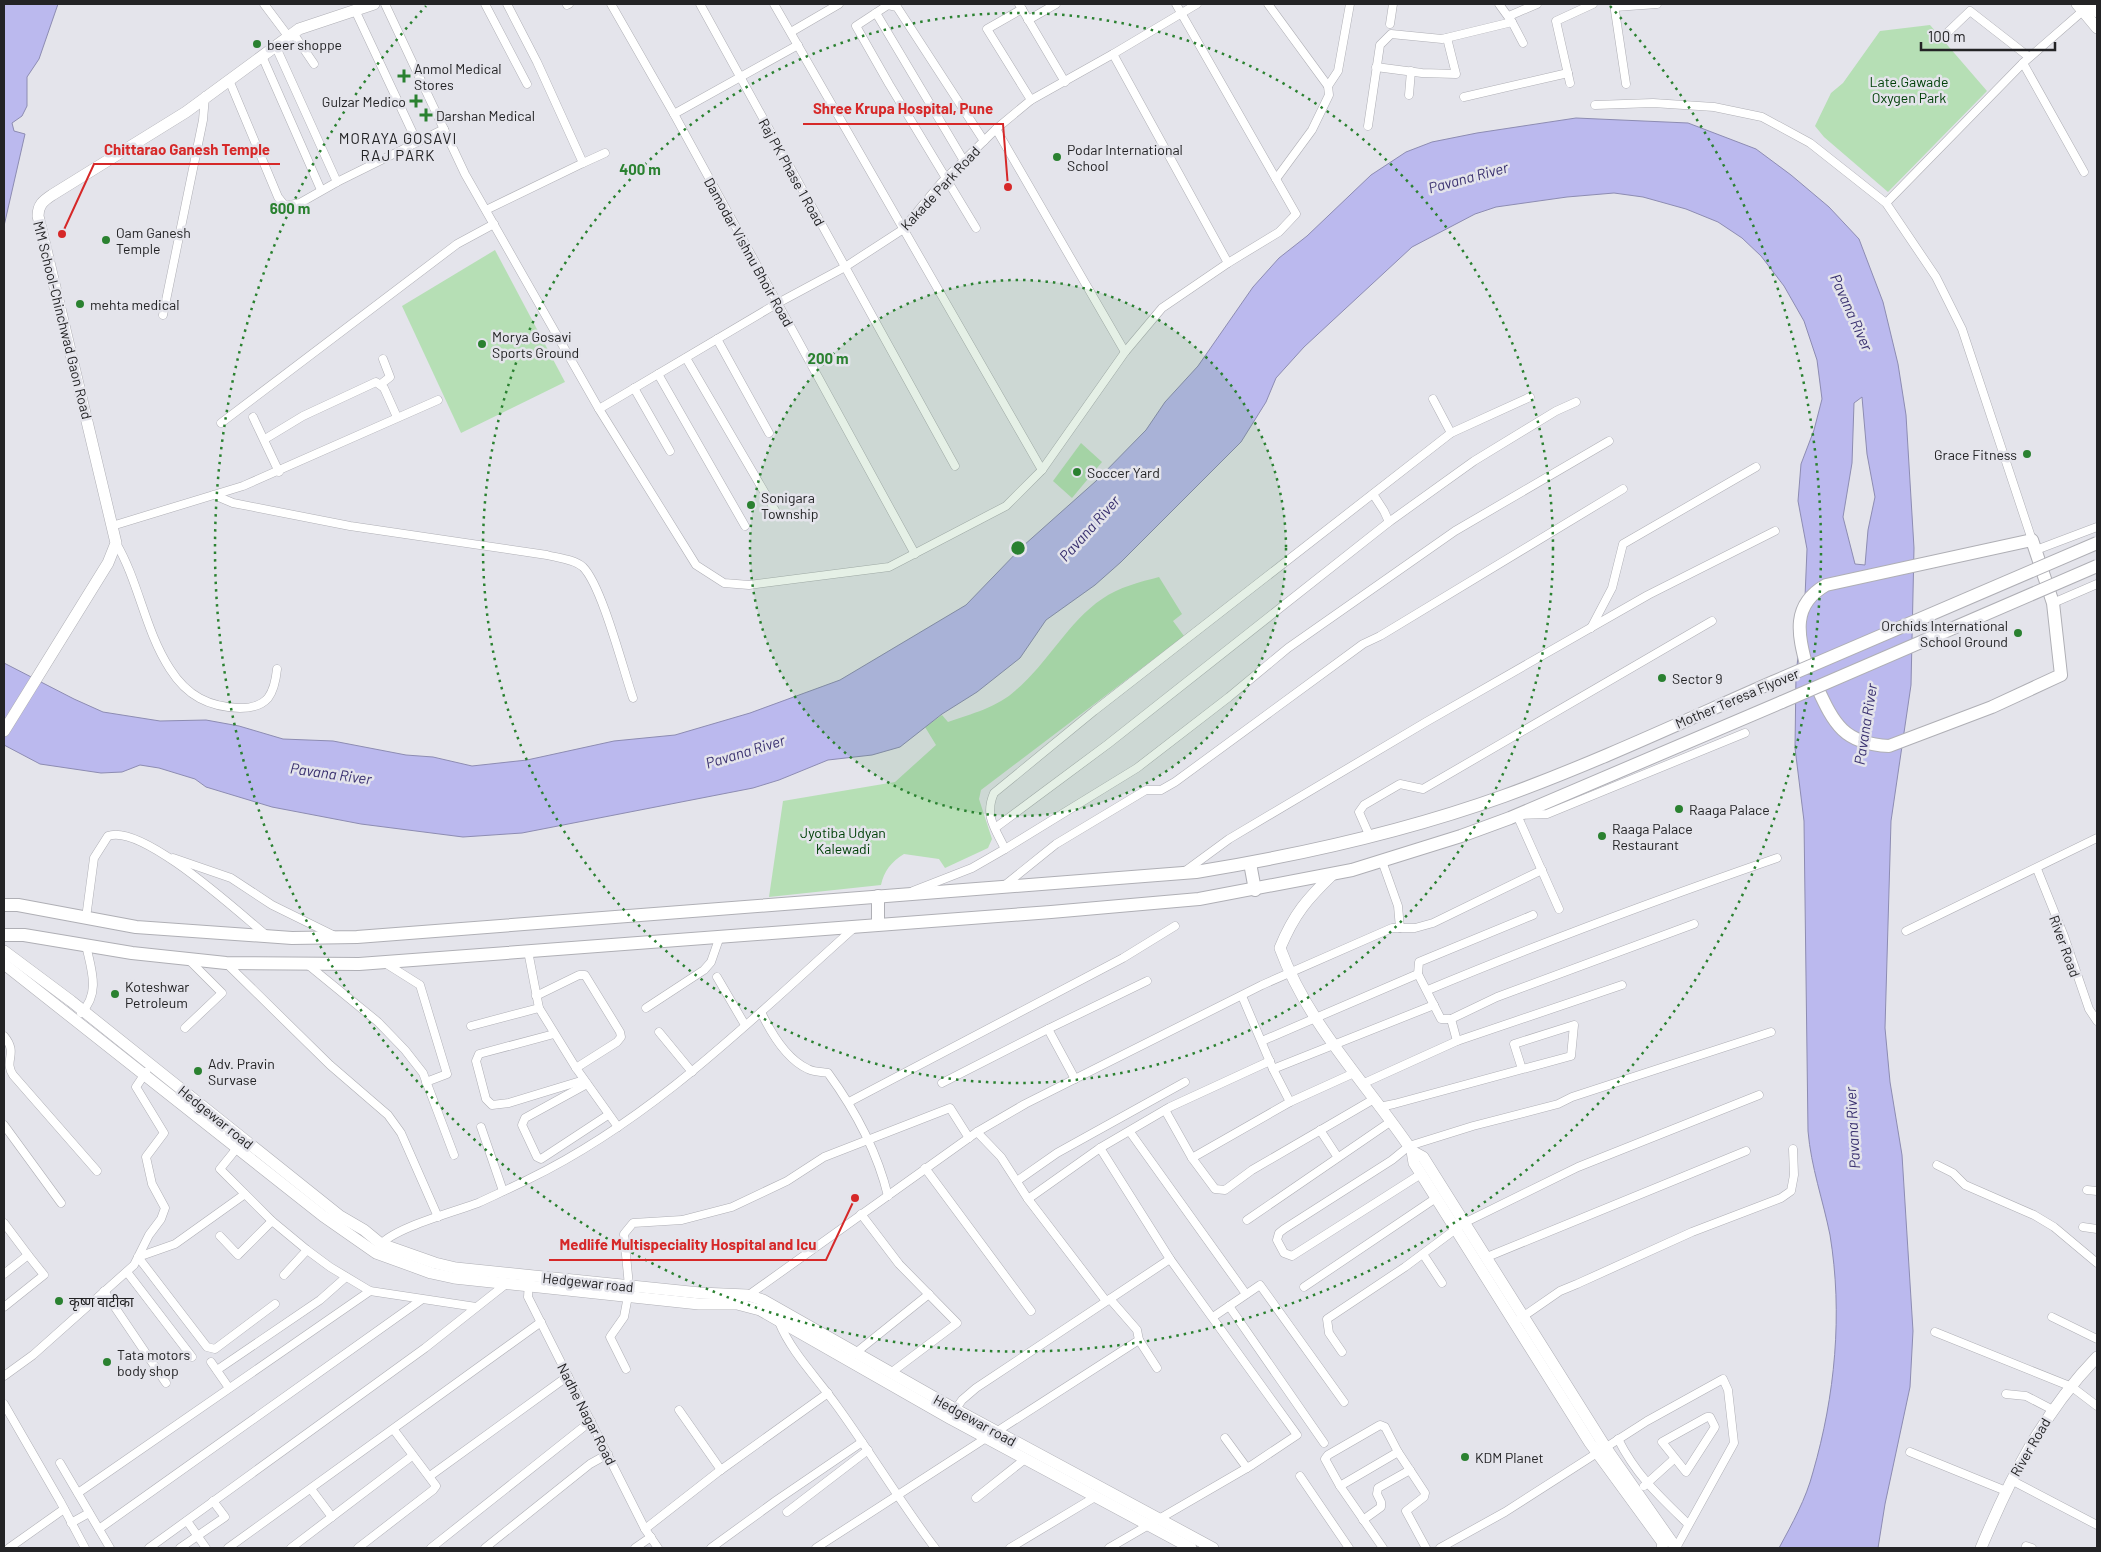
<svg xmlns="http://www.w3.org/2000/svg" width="2101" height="1552" viewBox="0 0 2101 1552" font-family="Barlow,'Noto Sans Devanagari',sans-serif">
<rect width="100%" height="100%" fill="#e4e4eb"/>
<g fill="#b6dfb5">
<path d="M1930 25 1987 91 1888 192 1824 137 1815 126 1831 93 1843 83 1880 31Z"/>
<path d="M495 250 565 382 461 433 402 306Z"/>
<path d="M1081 443 1102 462 1072 498 1053 481Z"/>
<path d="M1159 577 1182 614 1173 621 1184 636 981 790 979 799 992 839 988 848 945 868 939 859 904 854C891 862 884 871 881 885L769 897 783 801 895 782 936 745 925 727 942 715 948 722C971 714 998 707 1016 690 1047 664 1069 621 1102 599 1119 587 1140 582 1159 577Z"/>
</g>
<g fill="#bbb9ee" stroke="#8d8cb2" fill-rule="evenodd">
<path d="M4 4H58L39 59 27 77V106L22 116 12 123 14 131 25 134 4 226Z"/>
<path d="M1576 118 1688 123 1756 149 1791 175 1829 207 1859 239 1883 302 1898 364 1906 415 1914 548 1911 685 1891 821 1885 1028 1890 1082 1902 1155 1913 1331 1910 1387 1885 1504 1878 1548H1779C1792 1524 1806 1499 1813 1472 1835 1396 1843 1314 1830 1235 1823 1200 1811 1167 1808 1131L1804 821 1795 748 1796 674 1805 597 1807 549 1798 501 1801 464 1814 430 1822 399 1817 360 1804 321 1784 286 1761 256 1742 238 1718 222 1686 209 1643 197 1614 193 1567 197 1496 207 1475 214 1412 247 1304 347 1276 378 1266 402 1241 442 1121 562 1095 585 1046 620 1020 658 977 692 942 714 900 747 872 755 828 760 779 780 753 788 522 833 463 837 361 824 272 807 206 787 195 779 159 768 140 765 122 772 101 773 40 764 4 745V663L74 699 103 712 160 721 206 720 239 726 283 739 333 741 406 755 433 757 472 766 527 760 614 741 675 735 750 713 840 680 966 605 1023 546 1096 481 1146 430 1165 402 1198 366 1253 287 1279 258 1307 236 1371 175 1406 152 1432 142 1477 133ZM1862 397 1867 454 1875 497 1868 530 1865 565 1855 564 1843 517 1852 463 1854 403Z"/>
</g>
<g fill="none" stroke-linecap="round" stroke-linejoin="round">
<g stroke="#afafb5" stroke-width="9">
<g id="street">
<path d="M264 4 288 36"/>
<path d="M385 4 465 174 599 409 696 565 724 583 749 585 889 567 1006 506 1042 470 1125 352 1162 308 1228 263 1279 232 1296 214 1176 4"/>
<path d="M485 4 527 84"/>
<path d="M611 4 674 114 915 554"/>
<path d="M700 4 955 466"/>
<path d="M774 4 1042 470"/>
<path d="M1019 4 1065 82"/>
<path d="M1268 4 1328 86"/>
<path d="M1614 4 1626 84"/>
<path d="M567 5 569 4"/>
<path d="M1615 7 1657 4"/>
<path d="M1022 9 987 29 1031 100"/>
<path d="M355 10 417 142"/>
<path d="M876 13 964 161"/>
<path d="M1509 16 1537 4"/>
<path d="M1028 20 1056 4"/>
<path d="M1512 22 1523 43"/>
<path d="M1390 24 1393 4"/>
<path d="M791 32 839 4"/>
<path d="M293 33 314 64"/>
<path d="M1947 33 1970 11 2029 57"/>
<path d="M275 45 337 182"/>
<path d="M1113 54 1228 263"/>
<path d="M262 56 321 190"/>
<path d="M2023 63 2084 172"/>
<path d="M1376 67 1422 73 1456 74 1447 38"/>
<path d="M229 80 278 197 285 206 300 203 337 182 444 129"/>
<path d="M1570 83 1556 21 1593 4"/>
<path d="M1409 95 1411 71"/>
<path d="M1464 97 1568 73"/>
<path d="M1595 105 1653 103 1714 107 1762 117 1810 143 1886 203 1936 277 1962 329 2032 540"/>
<path d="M674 114 798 45"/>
<path d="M1368 126 1380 45 1391 34 1442 39 1512 22 1499 4"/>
<path d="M996 129 1125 352"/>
<path d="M583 163 605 153"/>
<path d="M1276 179 1312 130 1329 95 1328 86 1338 71 1350 4"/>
<path d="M1886 203 2023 63 2085 9"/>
<path d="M486 210 583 163 537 62 507 4"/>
<path d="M976 228 889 84 856 26 888 5 897 7 984 141"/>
<path d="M163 315 203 120 205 96"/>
<path d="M717 339 769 433"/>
<path d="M686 358 776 512"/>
<path d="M658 374 745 526"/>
<path d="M381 384 390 377 383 359"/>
<path d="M634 388 670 451"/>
<path d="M1433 399 1451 433"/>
<path d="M599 409 778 303 845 267 902 230 942 182 996 129 1031 100 1113 54 1197 4"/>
<path d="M253 417 279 472"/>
<path d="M221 423 457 244 494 224"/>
<path d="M265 439 303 416 376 382 384 388 397 417"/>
<path d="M1373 494 1384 511 1389 522"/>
<path d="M214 495 233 503 350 526 547 555C558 558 574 559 583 567 602 586 623 669 633 698"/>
<path d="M112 526 243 486 438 400"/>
<path d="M116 543C139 582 145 631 170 669 187 696 209 707 240 708 250 708 261 706 268 698 274 690 276 679 277 669"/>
<path d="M2036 550 2097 527"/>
<path d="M2053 603 2097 584"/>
<path d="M1591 628 1612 588 1623 544 1756 467"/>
<path d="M995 828 1108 744 1389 522 1474 461 1556 411 1576 402"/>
<path d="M1370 837 1359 812 1364 805 1400 784 1423 789 1712 621"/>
<path d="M1005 849 1137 768 1229 697 1288 648 1455 531 1609 441"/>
<path d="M173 858 231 878 272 905 333 935"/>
<path d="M1382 861 1398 906 1400 928"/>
<path d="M2037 869 2064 936 2089 1009 2097 1021"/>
<path d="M1184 872 1229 839 1426 722 1648 595 1775 531"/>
<path d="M1005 885 1056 844 1146 790H1161L1175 782 1363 644 1380 636 1623 489"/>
<path d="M913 891 972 868 1005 849C995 828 984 816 994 793L1094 711 1451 433 1530 397"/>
<path d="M1559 909 1517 815 1547 814 1745 733"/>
<path d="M1533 915 1419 962 1418 974 1441 1019H1451L1497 997 1694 924"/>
<path d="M86 918 94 858 108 836C142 823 238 912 266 935"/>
<path d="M1906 931 2097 838"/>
<path d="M528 951 539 1008 576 1068 618 1127"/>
<path d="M226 963 330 1065 388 1115 401 1133 438 1217"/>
<path d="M385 963 420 985 447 1074 426 1082"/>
<path d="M307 964 378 1022 405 1050 423 1073 454 1155"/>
<path d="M717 977 745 1025"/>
<path d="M1428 990C1543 942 1659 899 1777 858"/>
<path d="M536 996 579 975H585L620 1032 621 1037 617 1042 576 1068"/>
<path d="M1242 996 1273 1069 1290 1102"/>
<path d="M646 1008 704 970 711 962 720 936"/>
<path d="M761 1012C771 1033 786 1059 808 1069 814 1072 822 1072 828 1073 855 1110 877 1151 888 1196"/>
<path d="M81 1013C101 993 91 969 86 945"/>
<path d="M1451 1019 1457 1041"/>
<path d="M471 1026 539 1008"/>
<path d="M185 1028 222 993 189 960"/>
<path d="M659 1032 692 1072"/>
<path d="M554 1034 479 1054 476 1061 486 1099 492 1105 509 1103 584 1080"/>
<path d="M4 1036C19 1054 3 1060 13 1075L97 1171"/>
<path d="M1262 1041 1418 974"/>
<path d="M1273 1069 1434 1005"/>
<path d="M1075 1079 1048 1029 1147 981"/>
<path d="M942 1083 1048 1029"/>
<path d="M587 1084 525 1118 522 1125 537 1157 541 1159 608 1115"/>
<path d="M1362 1084 1457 1041 1622 985"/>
<path d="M849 1102 1123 958 1175 926"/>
<path d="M1379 1107 1394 1104 1571 1056 1574 1025 1514 1044 1522 1069"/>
<path d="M1165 1110 1192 1158 1215 1189 1225 1190 1252 1170 1374 1099"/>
<path d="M4 1125 61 1203"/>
<path d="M481 1127 503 1191"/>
<path d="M1320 1130 1337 1156"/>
<path d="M977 1132 1001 1157 1028 1199 1106 1301"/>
<path d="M1130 1132 1246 1294"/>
<path d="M237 1148 220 1169 272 1221 307 1250 330 1267 370 1291 476 1307"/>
<path d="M1100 1148 1170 1259 1297 1435 1252 1465 1109 1548"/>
<path d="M1192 1158 1290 1102 1354 1073"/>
<path d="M1937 1165 1953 1173 1965 1185 2034 1215 2054 1227 2097 1263"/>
<path d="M925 1168 1031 1311"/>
<path d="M1421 1174 1292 1256 1284 1253 1277 1240 1279 1233 1284 1229 1392 1160 1409 1146 1473 1126 1558 1104 1572 1097 1771 1032"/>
<path d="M1017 1181 1057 1153 1185 1082"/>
<path d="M2087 1190 2097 1191"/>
<path d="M245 1194 175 1244 138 1257 207 1347 215 1349 275 1304"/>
<path d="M1028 1199 1100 1148 1170 1107 1270 1061"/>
<path d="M861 1214 899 1264 957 1323 892 1372"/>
<path d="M1247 1220 1390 1122"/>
<path d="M4 1223 28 1255 4 1274"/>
<path d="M2083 1227 2097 1229"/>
<path d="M220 1236 238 1255 272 1221"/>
<path d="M379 1247C389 1229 457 1211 478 1203 495 1195 513 1187 529 1179 654 1118 752 1019 854 928"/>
<path d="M1423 1254 1442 1283"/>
<path d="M1487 1257 1746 1151"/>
<path d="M127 1272 192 1357"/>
<path d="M284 1275 307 1250"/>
<path d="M529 1282 528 1297 645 1529 658 1548"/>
<path d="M629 1286 624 1234 633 1223 682 1220 732 1207 787 1181 824 1157 950 1108 969 1138"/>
<path d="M1304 1287 1436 1198"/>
<path d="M104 1291 166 1383"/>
<path d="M746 1297 977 1132 1025 1104 1262 985 1392 928H1415L1433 923 1542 870"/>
<path d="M1229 1306 1324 1443"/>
<path d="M4 1307 44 1275 28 1255"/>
<path d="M1213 1317 1260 1285 1344 1402"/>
<path d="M2052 1317 2097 1339"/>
<path d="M1521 1318 1560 1291 1577 1284 1692 1232 1781 1198 1791 1191 1794 1175 1793 1149"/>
<path d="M779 1322C791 1352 818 1379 837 1406 871 1453 900 1502 935 1548"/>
<path d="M1935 1332 2072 1387 2097 1406"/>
<path d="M1139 1340 1157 1368"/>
<path d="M1342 1352 1329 1333 1327 1319 1405 1267 1464 1223 1578 1167 1759 1095"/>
<path d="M853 1355 929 1294"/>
<path d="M211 1362 229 1388"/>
<path d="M626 1369 610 1337 624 1317 628 1296"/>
<path d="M217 1370 320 1300 346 1277"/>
<path d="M4 1376 33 1355 134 1265 149 1235 161 1219 165 1208 152 1184 146 1157 164 1133 136 1087 146 1072"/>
<path d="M2006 1394 2026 1396 2053 1410"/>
<path d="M4 1404 60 1501 85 1548"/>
<path d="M679 1410 721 1470"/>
<path d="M953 1413 962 1400 976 1388 1170 1259"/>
<path d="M1707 1417H1710L1715 1427 1686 1472 1662 1442Z"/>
<path d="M996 1432 1139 1340 1137 1330 1110 1299"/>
<path d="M1225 1438 1247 1468"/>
<path d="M1618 1439C1636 1475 1659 1496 1688 1524"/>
<path d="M1910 1452 2006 1491"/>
<path d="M60 1463 110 1548"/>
<path d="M430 1476 568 1376"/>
<path d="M1300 1476 1349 1548"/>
<path d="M2011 1480 2097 1525"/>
<path d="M1340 1486 1398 1452 1425 1493 1424 1497 1406 1511 1426 1548"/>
<path d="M1644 1486 1674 1459"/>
<path d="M311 1489 332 1517"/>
<path d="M78 1493 370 1291"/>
<path d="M976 1498 1025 1459"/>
<path d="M787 1512 868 1450"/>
<path d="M1363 1520 1381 1507V1502L1377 1494 1378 1488 1410 1470"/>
<path d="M187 1521 206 1548"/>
<path d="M71 1523 89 1513"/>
<path d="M99 1529 421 1300"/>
<path d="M645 1529 718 1472 828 1393"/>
<path d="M2026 1546 2032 1548"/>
<path d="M9 1548 64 1509"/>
<path d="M149 1548 425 1348 506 1284"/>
<path d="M180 1548 225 1517 213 1501"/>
<path d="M228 1548 541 1322"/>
<path d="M291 1548 412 1456"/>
<path d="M358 1548 433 1490 436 1486 394 1430"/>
<path d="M431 1548 591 1421"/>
<path d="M485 1548 590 1464 608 1454"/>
<path d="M635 1548 651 1537"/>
<path d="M711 1548 777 1500 862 1442"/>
<path d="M816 1548 986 1438"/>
<path d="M1010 1548 1095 1497"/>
<path d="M1383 1548 1340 1486 1325 1459 1328 1455 1380 1425 1385 1427 1398 1452"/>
<path d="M1440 1548 1505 1512 1647 1421 1723 1379 1728 1390 1734 1443 1677 1546"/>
</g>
</g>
<g stroke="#afafb5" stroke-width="12">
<g id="secondary">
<path d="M2077 4 2097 28"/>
<path d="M2090 4 2097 12"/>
<path d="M4 731 108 563 116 543 38 216C38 205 43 201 52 195L186 112 299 29 374 4"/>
<path d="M1333 874C1307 899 1294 914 1280 948 1308 1025 1367 1084 1412 1151L1423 1157 1606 1448 1676 1548"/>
<path d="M4 951 71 1001 340 1216 364 1230 381 1244 435 1263 456 1268 700 1293 747 1295 763 1300 955 1409 1213 1548"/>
<path d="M4 964 323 1216 376 1253 431 1273 454 1278 699 1304H737L760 1310 951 1419 1191 1548"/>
<path d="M1412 1151 1414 1163 1421 1174 1590 1443 1663 1543 1662 1548"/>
<path d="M1981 1548C2011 1476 2043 1413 2097 1357"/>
</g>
</g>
<g stroke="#afafb5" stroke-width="14">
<g id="primary">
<path d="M1807 668C1798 634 1791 605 1826 585L2032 540 2053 603 2061 675 1992 707 1889 746C1844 744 1834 724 1817 687"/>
<path d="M1250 863 1255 890"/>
<path d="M4 905H18L136 927 292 938 357 937 1196 872C1300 855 1404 832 1504 796 1595 763 1684 721 1773 682"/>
<path d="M878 924V896"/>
<path d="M4 935H24L132 953 226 963 359 964 1051 912 1199 899 1352 870 1461 836 1510 818 1782 702"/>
</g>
</g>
<use href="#street" stroke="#fff" stroke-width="8"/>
<use href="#secondary" stroke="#fff" stroke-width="11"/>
<use href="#primary" stroke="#fff" stroke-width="12"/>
<g stroke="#afafb5" stroke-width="14" stroke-linecap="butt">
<g id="primary-bridge">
<path d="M1773 682 2097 543"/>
<path d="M1782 702 2097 566"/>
</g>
</g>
<use href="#primary-bridge" stroke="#fff" stroke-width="12"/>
</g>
<circle cx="1018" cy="548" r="268" fill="#2a8130" fill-opacity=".12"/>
<g fill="none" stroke="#2a8130" stroke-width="2.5" stroke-dasharray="2.5 5">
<circle cx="1018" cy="548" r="268"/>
<circle cx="1018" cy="548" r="535"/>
<path d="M1610 6A803 803 0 1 1 426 6"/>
</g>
<g fill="#2a8130" stroke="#e4e4eb" stroke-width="2">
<circle cx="257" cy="44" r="5"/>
<path d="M401.5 68.5h5v5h5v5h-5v5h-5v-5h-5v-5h5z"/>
<path d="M413.5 93.5h5v5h5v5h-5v5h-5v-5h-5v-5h5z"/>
<path d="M423.5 107.5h5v5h5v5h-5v5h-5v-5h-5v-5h5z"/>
<circle cx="1057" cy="157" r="5"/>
<circle cx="106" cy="240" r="5"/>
<circle cx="80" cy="304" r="5"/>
<circle cx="482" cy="344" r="5"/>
<circle cx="2027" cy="454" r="5"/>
<circle cx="1077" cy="472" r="5"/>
<circle cx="751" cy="505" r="5"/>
<circle cx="2018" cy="633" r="5"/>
<circle cx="1662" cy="678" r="5"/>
<circle cx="1679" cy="809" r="5"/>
<circle cx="1602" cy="836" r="5"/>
<circle cx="115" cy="994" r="5"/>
<circle cx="198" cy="1071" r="5"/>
<circle cx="59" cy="1301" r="5"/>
<circle cx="107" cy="1362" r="5"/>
<circle cx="1465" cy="1457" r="5"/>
</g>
<g text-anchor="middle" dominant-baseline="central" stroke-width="5" stroke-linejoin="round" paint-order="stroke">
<g font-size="14" fill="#232325" stroke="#e4e4eb" text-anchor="start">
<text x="267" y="44">beer shoppe</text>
<text x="414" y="68">Anmol Medical<tspan x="414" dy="16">Stores</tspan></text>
<text x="406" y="101" text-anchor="end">Gulzar Medico</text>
<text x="436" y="115">Darshan Medical</text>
<text x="1067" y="149">Podar International<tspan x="1067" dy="16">School</tspan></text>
<text x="116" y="232">Oam Ganesh<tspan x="116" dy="16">Temple</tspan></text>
<text x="90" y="304">mehta medical</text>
<text x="492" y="336">Morya Gosavi<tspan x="492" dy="16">Sports Ground</tspan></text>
<text x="2017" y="454" text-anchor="end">Grace Fitness</text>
<text x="1087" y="472">Soccer Yard</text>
<text x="761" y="497">Sonigara<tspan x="761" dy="16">Township</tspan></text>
<text x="2008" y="625" text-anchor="end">Orchids International<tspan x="2008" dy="16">School Ground</tspan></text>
<text x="1672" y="678">Sector 9</text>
<text x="1689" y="809">Raaga Palace</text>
<text x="1612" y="828">Raaga Palace<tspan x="1612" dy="16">Restaurant</tspan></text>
<text x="125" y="986">Koteshwar<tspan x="125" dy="16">Petroleum</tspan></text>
<text x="208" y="1063">Adv. Pravin<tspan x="208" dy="16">Survase</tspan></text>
<text x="69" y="1301">कृष्ण वाटीका</text>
<text x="117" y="1354">Tata motors<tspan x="117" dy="16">body shop</tspan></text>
<text x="1475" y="1457">KDM Planet</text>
</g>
<g font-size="14" fill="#004008" stroke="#e4e4eb">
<text x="1909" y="81">Late.Gawade<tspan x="1909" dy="16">Oxygen Park</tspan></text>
<text x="843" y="832">Jyotiba Udyan<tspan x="843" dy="16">Kalewadi</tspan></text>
</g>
<g font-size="14" fill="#232325" stroke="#e4e4eb">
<text transform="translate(792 172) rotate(61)">Raj PK Phase 1 Road</text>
<text transform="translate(940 188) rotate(-47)">Kakade Park Road</text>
<text transform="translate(749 252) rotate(61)">Damodar Vishnu Bhoir Road</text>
<text transform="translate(63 320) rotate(76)">MM School-Chinchwad Gaon Road</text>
<text transform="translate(1737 698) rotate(-23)">Mother Teresa Flyover</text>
<text transform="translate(2065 946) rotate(70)">River Road</text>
<text transform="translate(216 1117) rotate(39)">Hedgewar road</text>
<text transform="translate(588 1282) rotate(6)">Hedgewar road</text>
<text transform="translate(587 1414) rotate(63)">Nadhe Nagar Road</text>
<text transform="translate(975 1420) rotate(29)">Hedgewar road</text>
<text transform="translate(2030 1447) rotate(-60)">River Road</text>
</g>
<g font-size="15" letter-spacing="1" fill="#232325" stroke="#e4e4eb">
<text x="398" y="138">MORAYA GOSAVI<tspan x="398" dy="17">RAJ PARK</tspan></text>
</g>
<g font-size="15" font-style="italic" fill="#39306f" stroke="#e4e4eb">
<text transform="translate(1468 177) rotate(-15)">Pavana River</text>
<text transform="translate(1852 312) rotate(66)">Pavana River</text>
<text transform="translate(1089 528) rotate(-48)">Pavana River</text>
<text transform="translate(1865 724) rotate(-81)">Pavana River</text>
<text transform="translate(745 751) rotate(-17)">Pavana River</text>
<text transform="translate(331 773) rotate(8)">Pavana River</text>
<text transform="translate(1852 1128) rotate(-93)">Pavana River</text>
</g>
</g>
<circle cx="1018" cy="548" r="8" fill="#2a8130" stroke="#e4e4eb" stroke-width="2.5"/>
<g font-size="15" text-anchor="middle" font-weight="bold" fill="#2a8130" stroke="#e4e4eb" stroke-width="5" stroke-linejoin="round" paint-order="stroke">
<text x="640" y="175">400 m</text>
<text x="290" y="214">600 m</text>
<text x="828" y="364">200 m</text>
</g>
<path fill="none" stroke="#d62828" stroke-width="2" d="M1008 187L1003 124H803M62 234L94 164H280M855 1198L826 1260H549"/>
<g fill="#d62828" stroke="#e4e4eb" stroke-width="2">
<circle cx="1008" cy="187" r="5"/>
<circle cx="62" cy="234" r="5"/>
<circle cx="855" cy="1198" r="5"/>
</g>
<g font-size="15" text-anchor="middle" font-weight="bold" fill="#d62828" stroke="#e4e4eb" stroke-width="5" stroke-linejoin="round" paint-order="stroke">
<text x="903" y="114">Shree Krupa Hospital, Pune</text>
<text x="187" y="155">Chittarao Ganesh Temple</text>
<text x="688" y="1250">Medlife Multispeciality Hospital and Icu</text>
</g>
<rect width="2101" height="1552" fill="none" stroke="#232325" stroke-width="10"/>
<path d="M1921 42v8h134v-8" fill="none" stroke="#232325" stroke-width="2.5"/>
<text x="1928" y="42" font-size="15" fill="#232325" stroke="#e4e4eb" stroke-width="4" paint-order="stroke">100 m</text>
</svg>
